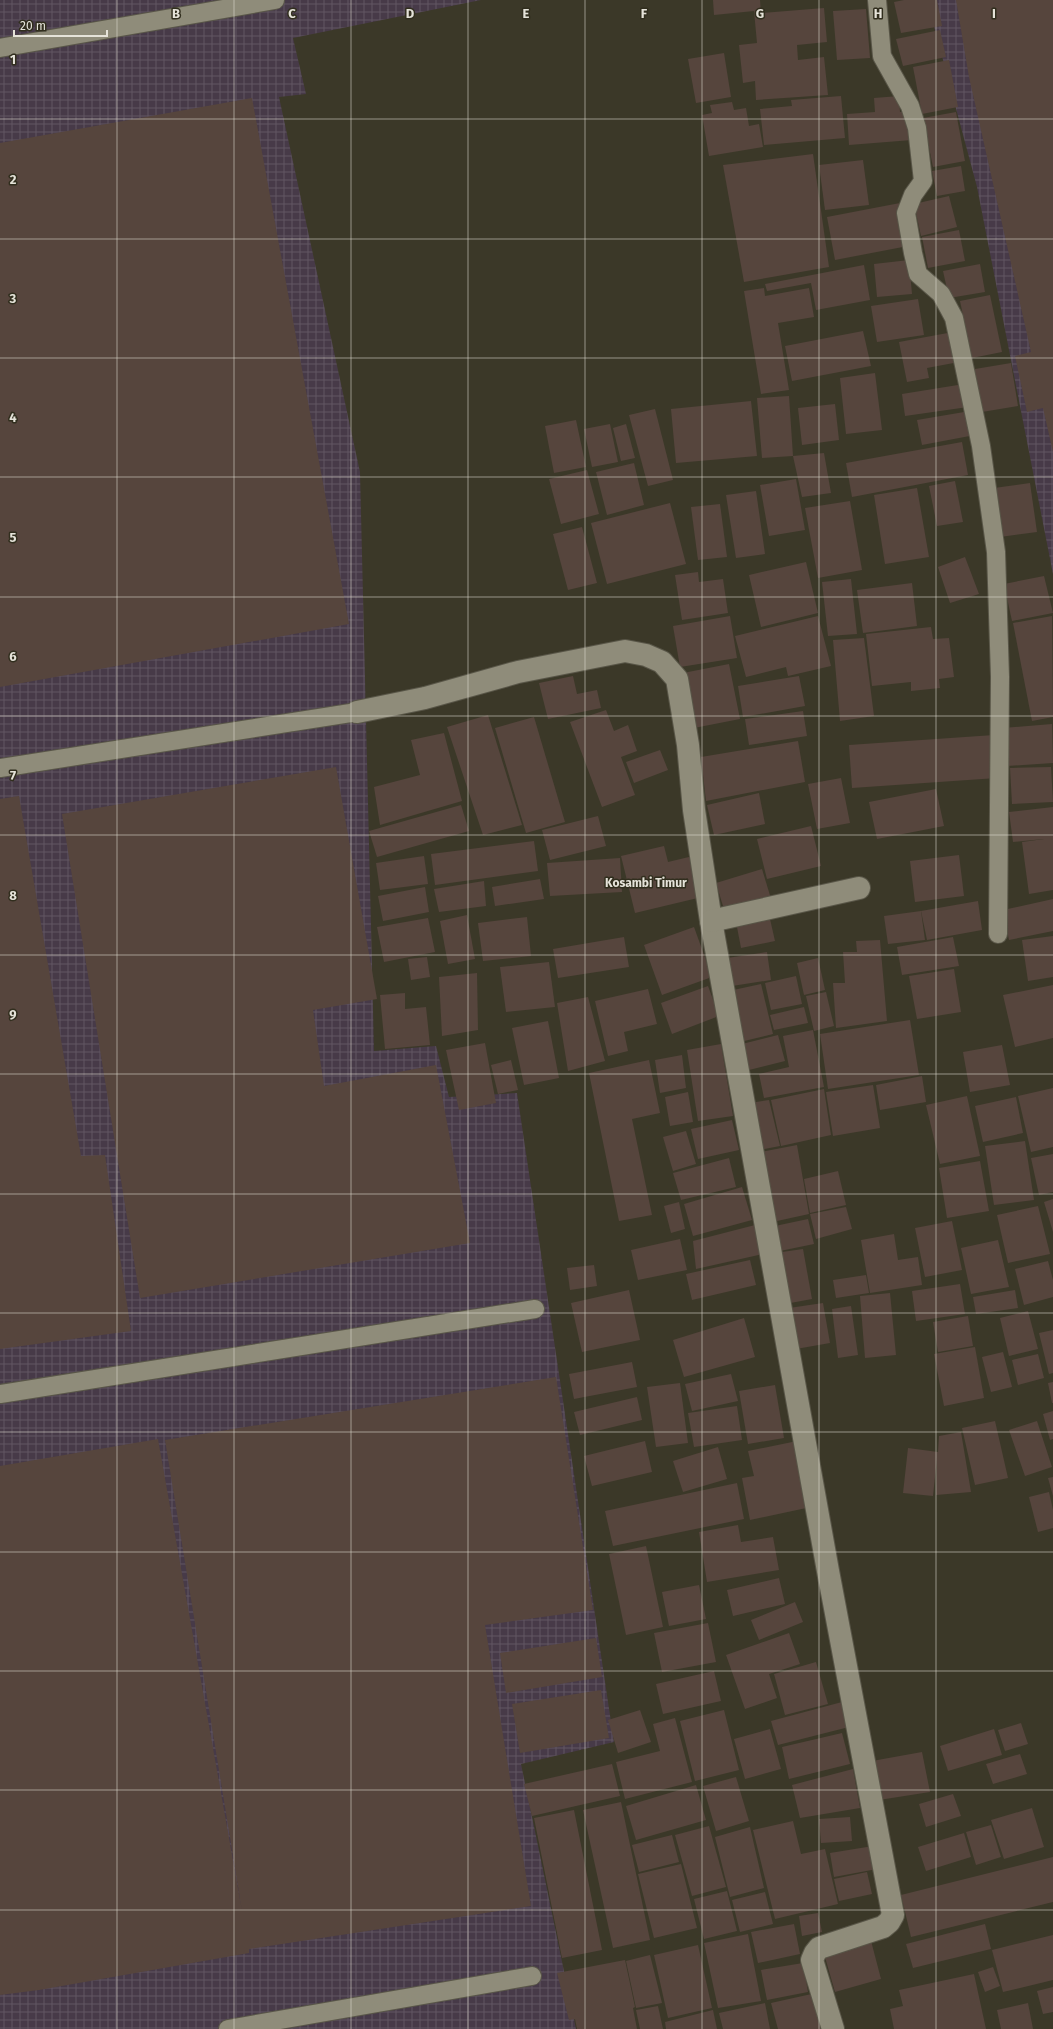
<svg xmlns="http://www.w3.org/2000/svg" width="1053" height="2029" viewBox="0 0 1053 2029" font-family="'Fira Sans',sans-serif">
<defs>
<pattern id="industrial-grid" width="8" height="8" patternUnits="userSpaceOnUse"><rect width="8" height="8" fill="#473a48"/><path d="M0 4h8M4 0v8" fill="none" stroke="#615662"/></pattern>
</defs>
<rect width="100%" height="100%" fill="#3b3828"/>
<g fill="url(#industrial-grid)">
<path d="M0 0H481L293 38 306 94 279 97 360 472 374 1051 436 1046 449 1097 517 1093 614 1742 521 1764 576 2029H0Z"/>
<path d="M927 0H1053V574L977 187Z"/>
</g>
<g fill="#56453d">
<path d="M713 0H760L761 13 824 8 827 42 797 45 798 60 824 57 828 95 756 100 755 81 743 83 739 45 757 43 754 11 714 15Z"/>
<path d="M904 0H937L942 26 901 33 894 2Z"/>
<path d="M956 0H1053V452L1043 408 1027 412 1015 356 1031 352 969 77Z"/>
<path d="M866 9 870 58 837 60 833 11Z"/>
<path d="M940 30 946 57 903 66 896 39Z"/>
<path d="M724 53 731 97 696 103 688 59Z"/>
<path d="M949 60 958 107 922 114 913 67Z"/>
<path d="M841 96 845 138 764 145 760 109 792 106 791 100Z"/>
<path d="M899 96 900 112 910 111 912 140 849 145 847 114 875 112 874 98Z"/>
<path d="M252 98 349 624 0 687V143Z"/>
<path d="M732 102 734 110 746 108 749 126 759 124 763 147 709 156 702 115 712 113 710 105Z"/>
<path d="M956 112 965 161 933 167 923 118Z"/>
<path d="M813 154 829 267 744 282 723 165Z"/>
<path d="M863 160 869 205 825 210 819 165Z"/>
<path d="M961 166 965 191 937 196 932 171Z"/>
<path d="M949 196 957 227 921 236 914 204Z"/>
<path d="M900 203 908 246 835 260 827 217Z"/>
<path d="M959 230 965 261 928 268 922 237Z"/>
<path d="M909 260 912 294 877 297 874 264Z"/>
<path d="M980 264 985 292 949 298 943 271Z"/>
<path d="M864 265 870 300 816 310 811 283 767 291 765 284Z"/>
<path d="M764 288 765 296 809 288 814 317 778 323 789 390 761 394 744 291Z"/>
<path d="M990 295 1002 352 972 358 960 301Z"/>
<path d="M918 299 924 335 877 342 871 306Z"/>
<path d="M863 331 871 366 792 381 785 346Z"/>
<path d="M953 332 959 362 927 368 929 378 907 382 899 342Z"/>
<path d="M1011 363 1018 406 976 413 969 370Z"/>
<path d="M875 373 882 430 846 434 840 378Z"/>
<path d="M964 384 968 407 905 416 902 394Z"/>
<path d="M789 396 793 456 824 453 831 493 802 497 793 456 762 458 757 398Z"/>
<path d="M751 401 757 456 676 463 671 409Z"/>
<path d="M835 404 839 440 802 445 798 408Z"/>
<path d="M655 409 673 480 648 486 629 415Z"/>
<path d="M970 411 975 435 922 445 917 420Z"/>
<path d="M576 420 586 467 554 473 545 426Z"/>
<path d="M610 424 618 462 592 467 584 429Z"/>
<path d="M626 424 635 458 621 461 613 428Z"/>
<path d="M962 442 968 475 852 497 846 463Z"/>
<path d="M634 463 644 505 607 515 596 472Z"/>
<path d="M587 470 599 514 561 524 549 479Z"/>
<path d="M796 479 805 530 769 536 760 485Z"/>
<path d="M955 481 963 522 937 526 929 486Z"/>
<path d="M1030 483 1037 532 1000 537 994 488Z"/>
<path d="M917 488 929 557 885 564 874 495Z"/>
<path d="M756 491 765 554 736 558 726 495Z"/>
<path d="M850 501 862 570 818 578 805 508Z"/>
<path d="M670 503 686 564 607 584 591 523Z"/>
<path d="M720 504 727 557 698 560 691 507Z"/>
<path d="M582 527 597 583 568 590 553 534Z"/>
<path d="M965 557 979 594 950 603 938 567Z"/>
<path d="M806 562 818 613 761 627 749 575Z"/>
<path d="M698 572 699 582 723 579 728 613 682 620 675 575Z"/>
<path d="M1044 576 1053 613 1012 621 1004 584Z"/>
<path d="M851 579 857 634 828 636 822 582Z"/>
<path d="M912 583 917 626 863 633 857 590Z"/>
<path d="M730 616 737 658 680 667 673 626Z"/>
<path d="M818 616 831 666 788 676 786 667 746 677 735 636Z"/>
<path d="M1052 616 1053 717 1032 721 1013 623Z"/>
<path d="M931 627 933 639 949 638 954 677 939 679 940 688 911 691V682L872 686 866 634Z"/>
<path d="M864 638 874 716 840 721 833 640Z"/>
<path d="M729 664 740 719 694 728 683 673Z"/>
<path d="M573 676 577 694 597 690 601 708 548 719 539 683Z"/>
<path d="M799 676 805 706 743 717 738 686Z"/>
<path d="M606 710 614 731 628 725 637 751 621 757 635 795 602 807 570 722Z"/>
<path d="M803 711 807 736 749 745 745 719Z"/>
<path d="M488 715 522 825 483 835 447 727Z"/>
<path d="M534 717 565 822 526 833 495 728Z"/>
<path d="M1052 724 1053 763 1007 766 1003 728Z"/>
<path d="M444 733 462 801 380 825 374 787 420 775 411 740Z"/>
<path d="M994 735 997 778 852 788 849 745Z"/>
<path d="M798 741 805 782 706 801 701 757Z"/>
<path d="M660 750 668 770 634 783 626 762Z"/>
<path d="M336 767 377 999 313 1010 324 1086 436 1065 470 1243 140 1298 62 814Z"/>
<path d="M1051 767 1053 802 1012 804 1010 768Z"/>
<path d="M841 778 850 823 817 829 808 784Z"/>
<path d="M936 789 944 826 877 839 869 802Z"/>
<path d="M759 793 765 824 714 835 707 805Z"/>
<path d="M19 796 81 1156 105 1155 131 1331 0 1349V799Z"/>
<path d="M461 805 469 831 377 857 369 831Z"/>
<path d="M1053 807V890L1029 894 1022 842 1044 839 1013 842 1009 812Z"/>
<path d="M598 816 606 846 550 860 542 830Z"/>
<path d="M811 826 821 866 767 879 757 839Z"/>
<path d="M534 841 538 871 435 885 431 854Z"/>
<path d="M664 846 668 862 693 856 702 897 635 913 621 856Z"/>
<path d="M959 855 964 896 915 902 910 861Z"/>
<path d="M424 856 428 884 380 890 376 863Z"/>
<path d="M620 858 622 892 550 896 547 863Z"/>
<path d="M762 869 772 902 726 916 716 883Z"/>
<path d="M540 879 544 899 495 906 492 887Z"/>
<path d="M484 881 486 906 439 912 434 889Z"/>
<path d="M425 887 429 912 383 921 378 896Z"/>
<path d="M1053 899V931L1009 940 1003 910Z"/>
<path d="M978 901 982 930 927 940 921 911Z"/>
<path d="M921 911 925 940 888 944 884 916Z"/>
<path d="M467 915 475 959 448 964 440 921Z"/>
<path d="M527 917 531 956 483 961 478 923Z"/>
<path d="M428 918 435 952 384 962 377 927Z"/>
<path d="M770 919 775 941 741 948 737 927Z"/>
<path d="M694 927 712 977 662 995 644 945Z"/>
<path d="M1053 936V977L1028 981 1022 940Z"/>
<path d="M624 937 629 967 558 978 553 949Z"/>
<path d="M953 937 959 966 902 975 897 947Z"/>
<path d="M880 940 887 1021 836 1028 833 983H845L843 952H857L856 941Z"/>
<path d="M767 952 771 980 732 986 727 958Z"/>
<path d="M427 957 430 977 411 980 408 959Z"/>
<path d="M818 958 825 990 804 995 797 963Z"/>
<path d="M549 962 555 1007 506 1012 500 967Z"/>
<path d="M954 969 961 1012 917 1019 909 976Z"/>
<path d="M477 973 478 1030 442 1036 439 977Z"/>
<path d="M796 976 802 1004 771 1010 765 983Z"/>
<path d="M761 984 773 1034 736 1043 724 992Z"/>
<path d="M1053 985V1038L1015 1047 1003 995Z"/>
<path d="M708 986 719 1016 672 1034 661 1003Z"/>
<path d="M648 989 657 1024 624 1032 628 1051 608 1056 595 1001Z"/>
<path d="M826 992 834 1026 814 1031 806 996Z"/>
<path d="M405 993V1009L426 1007 430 1045 385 1049 380 995Z"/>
<path d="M588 997 605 1061 568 1071 557 1003Z"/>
<path d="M804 1007 808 1023 774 1030 770 1015Z"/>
<path d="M910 1020 919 1075 828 1089 820 1034Z"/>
<path d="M548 1021 559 1078 524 1085 512 1028Z"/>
<path d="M813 1030 824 1087 764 1098 759 1074 789 1067 783 1036Z"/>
<path d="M778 1035 785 1061 745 1071 738 1045Z"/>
<path d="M485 1043 496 1103 459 1110 446 1050Z"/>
<path d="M721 1044 733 1116 698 1121 687 1050Z"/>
<path d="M1002 1045 1010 1085 970 1092 963 1052Z"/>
<path d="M682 1055 686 1088 660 1093 655 1060Z"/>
<path d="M511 1060 518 1090 498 1094 491 1065Z"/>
<path d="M649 1060 660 1113 632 1119 652 1215 619 1221 589 1073Z"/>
<path d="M922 1076 926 1102 880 1110 876 1085Z"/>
<path d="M873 1085 880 1128 833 1136 826 1092Z"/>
<path d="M1053 1088V1147L1031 1152 1018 1096Z"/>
<path d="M824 1089 831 1135 781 1146 771 1100Z"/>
<path d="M688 1092 693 1122 670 1126 665 1097Z"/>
<path d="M967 1096 980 1156 940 1164 926 1105Z"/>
<path d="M1016 1097 1023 1133 983 1142 975 1106Z"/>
<path d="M769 1100 780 1146 754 1151 744 1104Z"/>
<path d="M732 1120 739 1150 698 1159 691 1129Z"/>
<path d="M686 1131 696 1164 673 1171 663 1137Z"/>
<path d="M1025 1141 1034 1200 994 1205 985 1146Z"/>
<path d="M797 1145 809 1214 768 1223 755 1153Z"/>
<path d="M1053 1154V1192L1039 1195 1031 1158Z"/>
<path d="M729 1158 736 1187 681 1200 673 1173Z"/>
<path d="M980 1161 989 1211 947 1218 939 1168Z"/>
<path d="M838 1171 846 1205 810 1213 804 1179Z"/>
<path d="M742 1187 752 1220 693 1236 684 1204Z"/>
<path d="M1053 1199V1232L1044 1202Z"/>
<path d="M679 1202 685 1229 671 1233 664 1206Z"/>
<path d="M1038 1206 1050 1254 1008 1263 997 1215Z"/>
<path d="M846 1207 852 1229 816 1239 810 1214Z"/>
<path d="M808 1219 814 1244 780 1251 775 1226Z"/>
<path d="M952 1221 962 1270 925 1277 915 1228Z"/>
<path d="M755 1225 763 1254 696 1269 693 1241Z"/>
<path d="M894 1234 898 1260 918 1257 922 1285 870 1293 861 1240Z"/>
<path d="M680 1239 687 1270 638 1280 631 1250Z"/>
<path d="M998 1240 1009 1287 971 1294 961 1248Z"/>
<path d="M803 1249 812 1299 785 1304 775 1253Z"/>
<path d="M750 1260 756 1285 692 1300 686 1274Z"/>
<path d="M1048 1261 1053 1280V1297L1024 1305 1015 1269Z"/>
<path d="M594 1265 597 1286 570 1290 567 1268Z"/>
<path d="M866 1275 869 1293 836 1298 833 1280Z"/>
<path d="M960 1284 965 1314 916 1321 912 1291Z"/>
<path d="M629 1290 640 1340 582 1352 571 1303Z"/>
<path d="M1015 1290 1018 1308 976 1314 973 1297Z"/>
<path d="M890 1293 896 1355 865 1358 860 1296Z"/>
<path d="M823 1303 830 1343 796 1349 789 1308Z"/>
<path d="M851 1306 858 1355 838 1358 832 1309Z"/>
<path d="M1028 1311 1038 1349 1009 1356 1000 1318Z"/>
<path d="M968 1316 973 1346 938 1352 933 1322Z"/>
<path d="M744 1318 755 1357 684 1377 673 1340Z"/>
<path d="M1053 1330V1373L1049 1374 1039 1333Z"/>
<path d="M975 1347 984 1398 944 1406 934 1354Z"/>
<path d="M1003 1352 1012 1387 991 1392 982 1357Z"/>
<path d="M1038 1354 1044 1378 1018 1385 1012 1360Z"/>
<path d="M632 1362 637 1387 574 1399 569 1374Z"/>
<path d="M731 1374 738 1401 692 1411 685 1384Z"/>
<path d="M556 1377 593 1610 485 1625 531 1906 249 1949V1953L39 1990 0 1995V1466L158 1439 242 1911 165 1440Z"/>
<path d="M1053 1382V1403H1052L1048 1383Z"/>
<path d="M680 1383 688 1443 656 1447 647 1387Z"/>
<path d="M775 1385 784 1438 748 1444 739 1391Z"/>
<path d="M637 1397 642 1420 580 1435 574 1412Z"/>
<path d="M737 1406 742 1440 694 1447 688 1413Z"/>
<path d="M1053 1411V1439L1050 1440 1043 1414Z"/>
<path d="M995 1421 1008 1478 975 1485 962 1428Z"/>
<path d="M1037 1421 1052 1467 1025 1476 1009 1430Z"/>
<path d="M961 1432 971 1492 936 1495 937 1458 933 1496 903 1493 908 1448 938 1452 939 1436Z"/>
<path d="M645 1441 652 1472 592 1486 584 1456Z"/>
<path d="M797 1441 811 1507 750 1520 742 1478 754 1476 748 1451Z"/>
<path d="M718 1447 727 1479 683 1492 673 1461Z"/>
<path d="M1053 1477V1496L1048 1478Z"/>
<path d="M737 1483 744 1519 613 1546 605 1511Z"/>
<path d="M1049 1492 1053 1510V1528L1038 1532 1029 1497Z"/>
<path d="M738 1525 741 1542 773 1537 779 1570 707 1582 699 1532Z"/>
<path d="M646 1546 663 1627 626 1635 609 1554Z"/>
<path d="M779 1578 785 1604 733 1616 727 1590Z"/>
<path d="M699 1585 706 1619 669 1626 662 1592Z"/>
<path d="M795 1602 803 1622 759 1640 751 1620Z"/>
<path d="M708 1623 716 1662 662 1672 654 1633Z"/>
<path d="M789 1633 800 1664 769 1674 777 1698 745 1709 726 1655Z"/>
<path d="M596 1638 602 1677 506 1693 500 1653Z"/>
<path d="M816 1662 828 1704 785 1715 774 1674Z"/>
<path d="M714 1671 721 1701 663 1714 656 1684Z"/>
<path d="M601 1690 609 1738 520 1753 512 1704Z"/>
<path d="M842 1702 849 1727 778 1745 771 1721Z"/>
<path d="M640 1710 651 1742 618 1753 608 1720Z"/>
<path d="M724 1710 739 1770 695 1781 680 1721Z"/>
<path d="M675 1718 692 1782 625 1799 616 1762 660 1751 653 1724Z"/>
<path d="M1021 1723 1028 1744 1005 1751 998 1730Z"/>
<path d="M770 1729 781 1769 745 1779 734 1739Z"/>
<path d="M994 1729 1002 1755 948 1771 940 1746Z"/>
<path d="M842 1733 850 1764 789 1779 782 1747Z"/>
<path d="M922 1752 930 1792 879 1800 872 1761Z"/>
<path d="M1020 1754 1027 1774 993 1784 986 1764Z"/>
<path d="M612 1764 620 1796 532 1816 524 1784Z"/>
<path d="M853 1769 860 1808 800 1818 792 1785Z"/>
<path d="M736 1777 749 1821 716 1831 703 1786Z"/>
<path d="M696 1785 706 1820 636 1840 626 1806Z"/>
<path d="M953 1794 961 1816 926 1827 919 1804Z"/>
<path d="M621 1802 650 1940 613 1948 583 1810Z"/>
<path d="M1032 1808 1044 1847 1004 1859 991 1820Z"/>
<path d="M574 1810 602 1950 562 1958 534 1818Z"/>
<path d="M850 1817 852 1841 821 1843 819 1819Z"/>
<path d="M793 1821 801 1854 825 1849 838 1904 775 1919 753 1830Z"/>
<path d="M991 1825 1001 1857 976 1865 966 1832Z"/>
<path d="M709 1826 726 1887 692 1896 675 1835Z"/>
<path d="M750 1827 764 1888 730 1897 715 1837Z"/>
<path d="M964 1833 971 1857 926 1871 918 1847Z"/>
<path d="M672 1835 679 1862 639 1872 632 1845Z"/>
<path d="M873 1846 877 1869 834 1877 830 1853Z"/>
<path d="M1053 1857V1902L911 1937 901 1895Z"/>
<path d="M681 1864 697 1928 654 1938 638 1874Z"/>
<path d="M867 1872 872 1894 839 1901 834 1879Z"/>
<path d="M727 1891 737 1931 704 1939 694 1899Z"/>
<path d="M765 1892 773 1924 740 1932 732 1900Z"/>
<path d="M818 1913 822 1932 802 1936 799 1916Z"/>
<path d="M794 1924 800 1954 758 1963 751 1932Z"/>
<path d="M985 1924 991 1949 913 1968 906 1944Z"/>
<path d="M748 1934 761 2001 718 2008 704 1943Z"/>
<path d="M1053 1935V1980L1003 1992 992 1950Z"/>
<path d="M870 1937 881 1979 835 1992 823 1950Z"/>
<path d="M698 1945 712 2008 668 2018 654 1955Z"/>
<path d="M650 1955 662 2003 636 2008 626 1961Z"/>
<path d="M625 1960 635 2007 633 2008 637 2029H577L575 2019 582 2018 569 2020 557 1973Z"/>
<path d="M803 1963 808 1992 767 2000 761 1970Z"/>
<path d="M993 1967 1000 1986 985 1992 978 1972Z"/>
<path d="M974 1974 986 2029H894L890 2009 903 2006 899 1990Z"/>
<path d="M1053 1987V2012L1043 2014 1037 1991Z"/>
<path d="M816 1993 825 2029H778L771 2003Z"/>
<path d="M765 2003 770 2029H723L719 2013Z"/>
<path d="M1028 2003 1033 2029H1001L997 2010Z"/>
<path d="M658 2006 663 2029H640L636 2010Z"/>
<path d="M713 2010 717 2029H666L665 2022Z"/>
</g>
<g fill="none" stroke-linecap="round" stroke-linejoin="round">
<g stroke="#595648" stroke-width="20">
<g id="service">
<path d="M877 0 882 56 910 106 917 128 923 181 913 195 906 213 913 253 918 274 941 294 954 318 981 446 996 552 1000 677 998 934"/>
<path d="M0 48 275 0"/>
<path d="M0 768 357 712"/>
<path d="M0 1394 535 1309"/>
<path d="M228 2029 532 1976"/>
</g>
</g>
<g stroke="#595648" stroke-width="24">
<g id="minor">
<path d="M357 712 425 698 518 672 625 651 646 655 662 662 677 679 688 745 694 810 711 921 828 1571 893 1915 889 1922 883 1927 819 1948 815 1953 812 1960 833 2029"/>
<path d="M711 921 859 888"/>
</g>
</g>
<use href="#service" stroke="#8f8c7a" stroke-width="18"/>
<use href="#minor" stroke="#8f8c7a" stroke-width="22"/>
</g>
<path fill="none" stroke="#e5e3d9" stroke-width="1" stroke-opacity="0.55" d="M117 0V2029M234 0V2029M351 0V2029M468 0V2029M585 0V2029M702 0V2029M819 0V2029M936 0V2029M0 119H1053M0 239H1053M0 358H1053M0 477H1053M0 597H1053M0 716H1053M0 835H1053M0 955H1053M0 1074H1053M0 1194H1053M0 1313H1053M0 1432H1053M0 1552H1053M0 1671H1053M0 1790H1053M0 1910H1053"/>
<g text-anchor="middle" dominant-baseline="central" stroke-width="3" stroke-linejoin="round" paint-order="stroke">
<g font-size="12" font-weight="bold" fill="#e5e3d9" stroke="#312e1e">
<text x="646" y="883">Kosambi Timur</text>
</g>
</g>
<g font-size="13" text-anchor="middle" font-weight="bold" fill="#e5e3d9" stroke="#312e1e" stroke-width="3" stroke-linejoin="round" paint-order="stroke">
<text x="176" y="18">B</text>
<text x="292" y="18">C</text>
<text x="410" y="18">D</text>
<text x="526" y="18">E</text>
<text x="644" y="18">F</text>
<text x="760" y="18">G</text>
<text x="878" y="18">H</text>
<text x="994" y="18">I</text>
<text x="13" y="64">1</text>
<text x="13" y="184">2</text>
<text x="13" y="303">3</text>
<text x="13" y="422">4</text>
<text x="13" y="542">5</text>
<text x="13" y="661">6</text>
<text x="13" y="780">7</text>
<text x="13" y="900">8</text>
<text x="13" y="1019">9</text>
</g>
<path d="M14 30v6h93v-6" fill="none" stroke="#e5e3d9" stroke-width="2"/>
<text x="20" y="30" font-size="12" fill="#e5e3d9" stroke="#312e1e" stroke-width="3" paint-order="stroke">20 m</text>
</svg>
